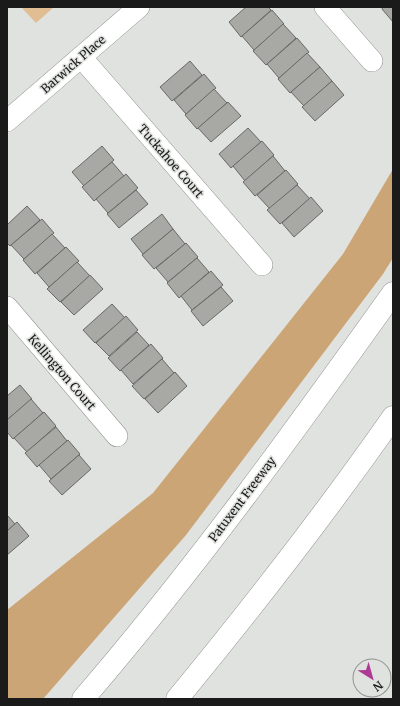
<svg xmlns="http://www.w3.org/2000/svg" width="400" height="706" viewBox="0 0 400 706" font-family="Merriweather,serif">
<rect width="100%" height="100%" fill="#e0e2df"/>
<path fill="#e0bd93" d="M21 7H54L36 23Z"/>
<path fill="#cca576" d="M393 169V258L383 274 186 535 43 699H7V610L153 493 343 254Z"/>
<g fill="#a8a8a5" stroke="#686865">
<path d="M246 7H268L271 10 241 37 229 22Z"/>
<path d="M383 7H393V22L382 9Z"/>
<path d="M272 10 284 24 254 50 242 36Z"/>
<path d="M283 24 296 38 266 65 253 51Z"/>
<path d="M297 38 309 52 279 78 267 64Z"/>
<path d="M307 53 320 67 290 93 278 79Z"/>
<path d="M190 61 202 75 172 101 160 87Z"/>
<path d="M320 67 332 81 304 106 291 92Z"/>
<path d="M204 74 216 88 186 114 174 100Z"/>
<path d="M332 81 344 95 315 121 302 107Z"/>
<path d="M214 89 227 103 197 129 185 115Z"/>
<path d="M228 102 241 116 211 142 198 128Z"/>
<path d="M248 128 261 142 231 168 219 154Z"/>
<path d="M262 141 274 155 245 181 233 166Z"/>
<path d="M102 146 114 160 84 186 72 172Z"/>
<path d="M273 156 285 171 255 196 243 182Z"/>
<path d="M112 162 124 176 94 201 82 187Z"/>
<path d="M286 170 298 184 270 209 257 195Z"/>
<path d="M126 174 138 188 108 213 96 199Z"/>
<path d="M297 185 310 199 280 224 267 210Z"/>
<path d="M136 190 148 204 119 228 107 214Z"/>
<path d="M311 197 323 211 294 237 282 223Z"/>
<path d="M27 206 40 220 10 246 7 243V225Z"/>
<path d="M162 214 173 229 143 254 131 239Z"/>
<path d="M42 219 54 233 24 259 11 245Z"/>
<path d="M173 229 185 244 154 269 142 255Z"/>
<path d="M52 234 65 248 35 274 23 260Z"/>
<path d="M186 243 198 257 168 282 156 268Z"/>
<path d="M66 247 79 261 49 287 37 273Z"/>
<path d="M197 258 209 272 179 298 167 283Z"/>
<path d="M77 262 90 276 60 302 47 289Z"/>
<path d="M211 271 223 285 192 310 181 296Z"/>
<path d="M90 275 103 289 74 315 61 302Z"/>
<path d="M221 287 233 301 203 326 191 311Z"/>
<path d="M112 304 125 318 95 343 83 330Z"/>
<path d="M126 316 138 330 109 356 96 343Z"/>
<path d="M137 332 149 345 120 371 108 358Z"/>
<path d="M151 344 163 358 133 384 121 370Z"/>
<path d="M162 359 174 373 144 399 132 386Z"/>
<path d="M175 372 187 386 158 413 145 399Z"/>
<path d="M20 385 32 399 7 420V396Z"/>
<path d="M31 399 43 413 13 439 7 432V420Z"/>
<path d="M44 412 56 426 27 452 14 438Z"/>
<path d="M56 427 67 441 37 467 25 453Z"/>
<path d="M68 440 80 454 51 479 39 465Z"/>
<path d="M79 455 91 469 62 495 49 481Z"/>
<path d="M7 515 15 524 7 531Z"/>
<path d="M17 522 29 536 7 555V531Z"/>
</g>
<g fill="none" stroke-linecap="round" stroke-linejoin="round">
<g stroke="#929491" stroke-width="22">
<g id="minor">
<path d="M325 7 372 61"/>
<path d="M81 57 262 265"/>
<path d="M7 121 139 7"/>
<path d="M7 307 117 436"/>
</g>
</g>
<g stroke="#929491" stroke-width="23">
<g id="highway">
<path d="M83 699C194 570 294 432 393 293"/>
<path d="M177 699C252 608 325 514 393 417"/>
</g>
</g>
<use href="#minor" stroke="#fff" stroke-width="21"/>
<use href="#highway" stroke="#fff" stroke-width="22"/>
</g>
<g text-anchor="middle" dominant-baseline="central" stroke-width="3" stroke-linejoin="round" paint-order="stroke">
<g font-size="12" fill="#191a19" stroke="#e0e2df">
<text transform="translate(73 64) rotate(-41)">Barwick Place</text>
<text transform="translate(171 161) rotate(49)">Tuckahoe Court</text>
<text transform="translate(62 372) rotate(49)">Kellington Court</text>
<text transform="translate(242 499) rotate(-53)">Patuxent Freeway</text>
</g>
</g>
<rect width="400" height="706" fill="none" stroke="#191a19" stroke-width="16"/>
<g transform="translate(372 678) rotate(143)"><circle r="19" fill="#e0e2df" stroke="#909290"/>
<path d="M0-3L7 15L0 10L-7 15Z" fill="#ad3b96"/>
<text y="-6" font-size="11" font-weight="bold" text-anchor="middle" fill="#191a19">N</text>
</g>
</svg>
